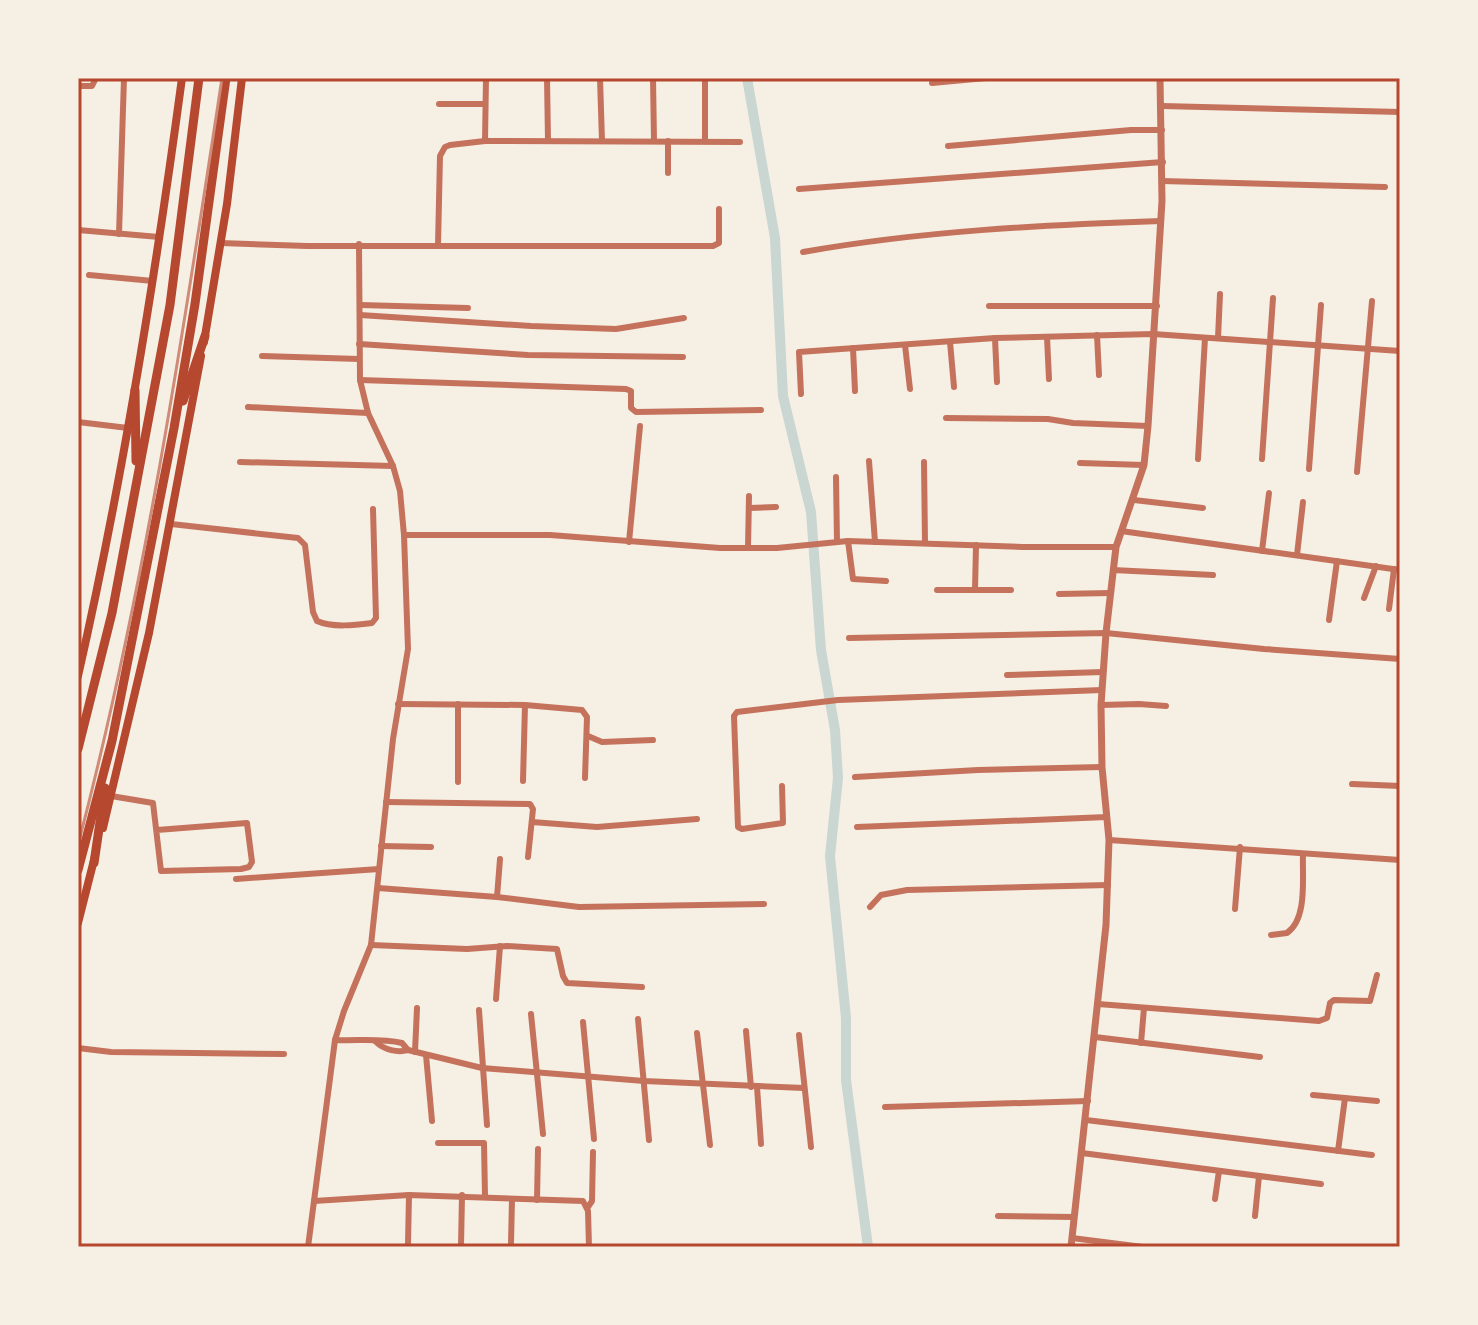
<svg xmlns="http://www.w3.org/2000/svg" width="1478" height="1325" viewBox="0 0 1478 1325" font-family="'Fira Sans Condensed',sans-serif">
<rect width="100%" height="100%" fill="#f6efe4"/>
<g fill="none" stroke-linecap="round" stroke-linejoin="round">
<path stroke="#c9d6d2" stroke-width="10" d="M747 78 775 238 783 396 811 512 821 650 835 730 838 778 830 856 846 1018V1080L868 1247"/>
<g stroke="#c5725c" stroke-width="6">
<path d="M547 78 548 141"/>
<path d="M600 78 602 141"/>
<path d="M653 78 654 141"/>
<path d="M932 83 986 78"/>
<path d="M78 86H92L96 78"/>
<path d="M439 104H485"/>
<path d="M1162 106 1400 112"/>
<path d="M485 141 486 78"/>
<path d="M705 141V78"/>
<path d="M948 146 1131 130H1162"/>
<path d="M668 173V141"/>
<path d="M1162 181 1385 187"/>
<path d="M799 189 1163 162"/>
<path d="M78 230 159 237"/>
<path d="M119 234 124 78"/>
<path d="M220 243 307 246H713L719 243V209"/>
<path d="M438 245 440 156 445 147 450 145 485 141 740 142"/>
<path d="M803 252C921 231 1041 225 1161 221"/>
<path d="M89 275 153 281"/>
<path d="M360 305 468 308"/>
<path d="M989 306H1157"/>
<path d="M360 315 531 326 616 329 684 318"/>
<path d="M1097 335 1099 375"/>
<path d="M1047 337 1049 379"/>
<path d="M995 338 997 382"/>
<path d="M1218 338 1220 294"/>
<path d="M950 342 954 387"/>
<path d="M359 344 528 355 683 357"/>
<path d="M905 345 910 389"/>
<path d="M853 348 855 391"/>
<path d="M262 356 359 359"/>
<path d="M360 380 626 389 631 391V408L636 412 761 410"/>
<path d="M801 394 799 352 995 338 1153 334 1400 351"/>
<path d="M248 407 368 413"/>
<path d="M946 418 1048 419 1073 423 1148 426"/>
<path d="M78 422 128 428"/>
<path d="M1198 459 1205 338"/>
<path d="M1262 459 1273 298"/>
<path d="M869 461 875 542"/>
<path d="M240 462 393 466"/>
<path d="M924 462 925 543"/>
<path d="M1080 463 1144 465"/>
<path d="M1309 469 1321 305"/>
<path d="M1357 472 1372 301"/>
<path d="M836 477 837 542"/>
<path d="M1134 500 1203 508"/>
<path d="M749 508 776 507"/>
<path d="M171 524 298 538 305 545 313 612 317 621C332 628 356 625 372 623L376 618 373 509"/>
<path d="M1121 531 1400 570"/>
<path d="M404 535H550L720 548H777L848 541 1023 547H1116"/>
<path d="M848 541 853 579 886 581"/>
<path d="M629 542 640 426"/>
<path d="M748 548 749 496"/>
<path d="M1262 551 1269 493"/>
<path d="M1297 555 1303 502"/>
<path d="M1113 570 1213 575"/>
<path d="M937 590H1011"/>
<path d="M975 590 976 545"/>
<path d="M1059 594 1111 593"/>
<path d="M1364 598 1376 566"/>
<path d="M1389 609 1394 569"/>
<path d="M1329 620 1337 561"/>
<path d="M849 638 1106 633 1264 649 1400 659"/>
<path d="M1007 675 1103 672"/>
<path d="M398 704 525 705 582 710 587 717 585 778"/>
<path d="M1101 705 1139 704 1166 706"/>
<path d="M588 736 602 742 653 740"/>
<path d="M855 777 978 770 1102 767"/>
<path d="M523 781 525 705"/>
<path d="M458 782V704"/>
<path d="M1352 784 1400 786"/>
<path d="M782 786 783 823 742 829 738 827 734 716 737 712 838 700 1102 690"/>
<path d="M111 796 153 803 161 871 241 869 249 867 252 862 247 823 157 830"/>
<path d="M386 802 530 804 533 809 528 857"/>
<path d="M532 822 597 827 697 819"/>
<path d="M857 827 1107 817"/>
<path d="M1109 840 1400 860"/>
<path d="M381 846 431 847"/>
<path d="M236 879 379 869"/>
<path d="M378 888 497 897 579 907 764 904"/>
<path d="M497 897 500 859"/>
<path d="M870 907 881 895 907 890 1108 885"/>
<path d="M1235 909 1240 847"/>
<path d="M1271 935 1287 933C1308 918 1302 877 1303 854"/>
<path d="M371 945 467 949 507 946 557 949 563 976 567 983 642 987"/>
<path d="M496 999 500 946"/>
<path d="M1098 1004 1319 1021 1327 1018 1330 1003 1334 1000 1370 1001 1377 975"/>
<path d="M479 1010 487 1125"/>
<path d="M531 1014 543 1134"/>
<path d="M638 1019 649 1140"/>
<path d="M583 1022 594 1139"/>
<path d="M746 1031 751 1087"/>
<path d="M697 1033 710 1145"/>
<path d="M799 1035 811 1147"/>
<path d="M1095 1037 1260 1057"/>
<path d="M335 1040C358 1041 381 1038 402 1043L408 1050"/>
<path d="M376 1042C384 1050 398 1053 408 1050L482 1068 644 1081 804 1088"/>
<path d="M1141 1043 1144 1008"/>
<path d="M78 1048 111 1052 284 1054"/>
<path d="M415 1052 417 1008"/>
<path d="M426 1055 432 1121"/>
<path d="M757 1087 761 1144"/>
<path d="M1313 1095 1377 1101"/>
<path d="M885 1107 1088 1101"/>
<path d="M1086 1120 1372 1155"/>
<path d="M438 1143H484L485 1196"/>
<path d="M1338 1151 1345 1098"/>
<path d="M1082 1153 1321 1184"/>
<path d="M1215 1199 1219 1171"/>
<path d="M537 1200 538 1149"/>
<path d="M314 1201 409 1195 583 1201 588 1211 589 1247"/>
<path d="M588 1207 592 1201 593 1152"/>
<path d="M998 1216 1074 1217"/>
<path d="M1255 1216 1259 1176"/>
<path d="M1072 1238 1143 1247"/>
<path d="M511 1243 512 1199"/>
<path d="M408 1244 409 1195"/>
<path d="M461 1246 462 1195"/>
<path d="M308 1247 335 1040 344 1011 371 945 393 739 408 649 404 535 400 491 393 466 368 413 360 380 359 244"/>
</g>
<path stroke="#c5725c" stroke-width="7" d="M1071 1247 1106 925 1109 840 1102 767 1101 705 1106 633 1116 547 1144 465 1148 426 1162 201 1160 78"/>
<g stroke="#b5482f" stroke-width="8">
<path d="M204 342 227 204 242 78"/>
<path d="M78 676C123 479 155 279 182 78"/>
<path d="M103 828 149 633 201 356"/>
<path d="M78 923 95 856"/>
</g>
<g stroke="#b5482f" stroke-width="9">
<path d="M135 390 136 461"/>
<path d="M183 401 205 336"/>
<path d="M78 749 112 613 170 305 199 78"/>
<path d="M94 863 105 788"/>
<path d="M78 870 112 741 174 428 195 304 226 78"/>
</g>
<path stroke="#cf8b77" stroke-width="3" d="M78 845C144 593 183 335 222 78"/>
</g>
<rect width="1478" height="1325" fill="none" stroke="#f6efe4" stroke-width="160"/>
<rect x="80" y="80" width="1318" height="1165" fill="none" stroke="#b5482f" stroke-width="3"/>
</svg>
